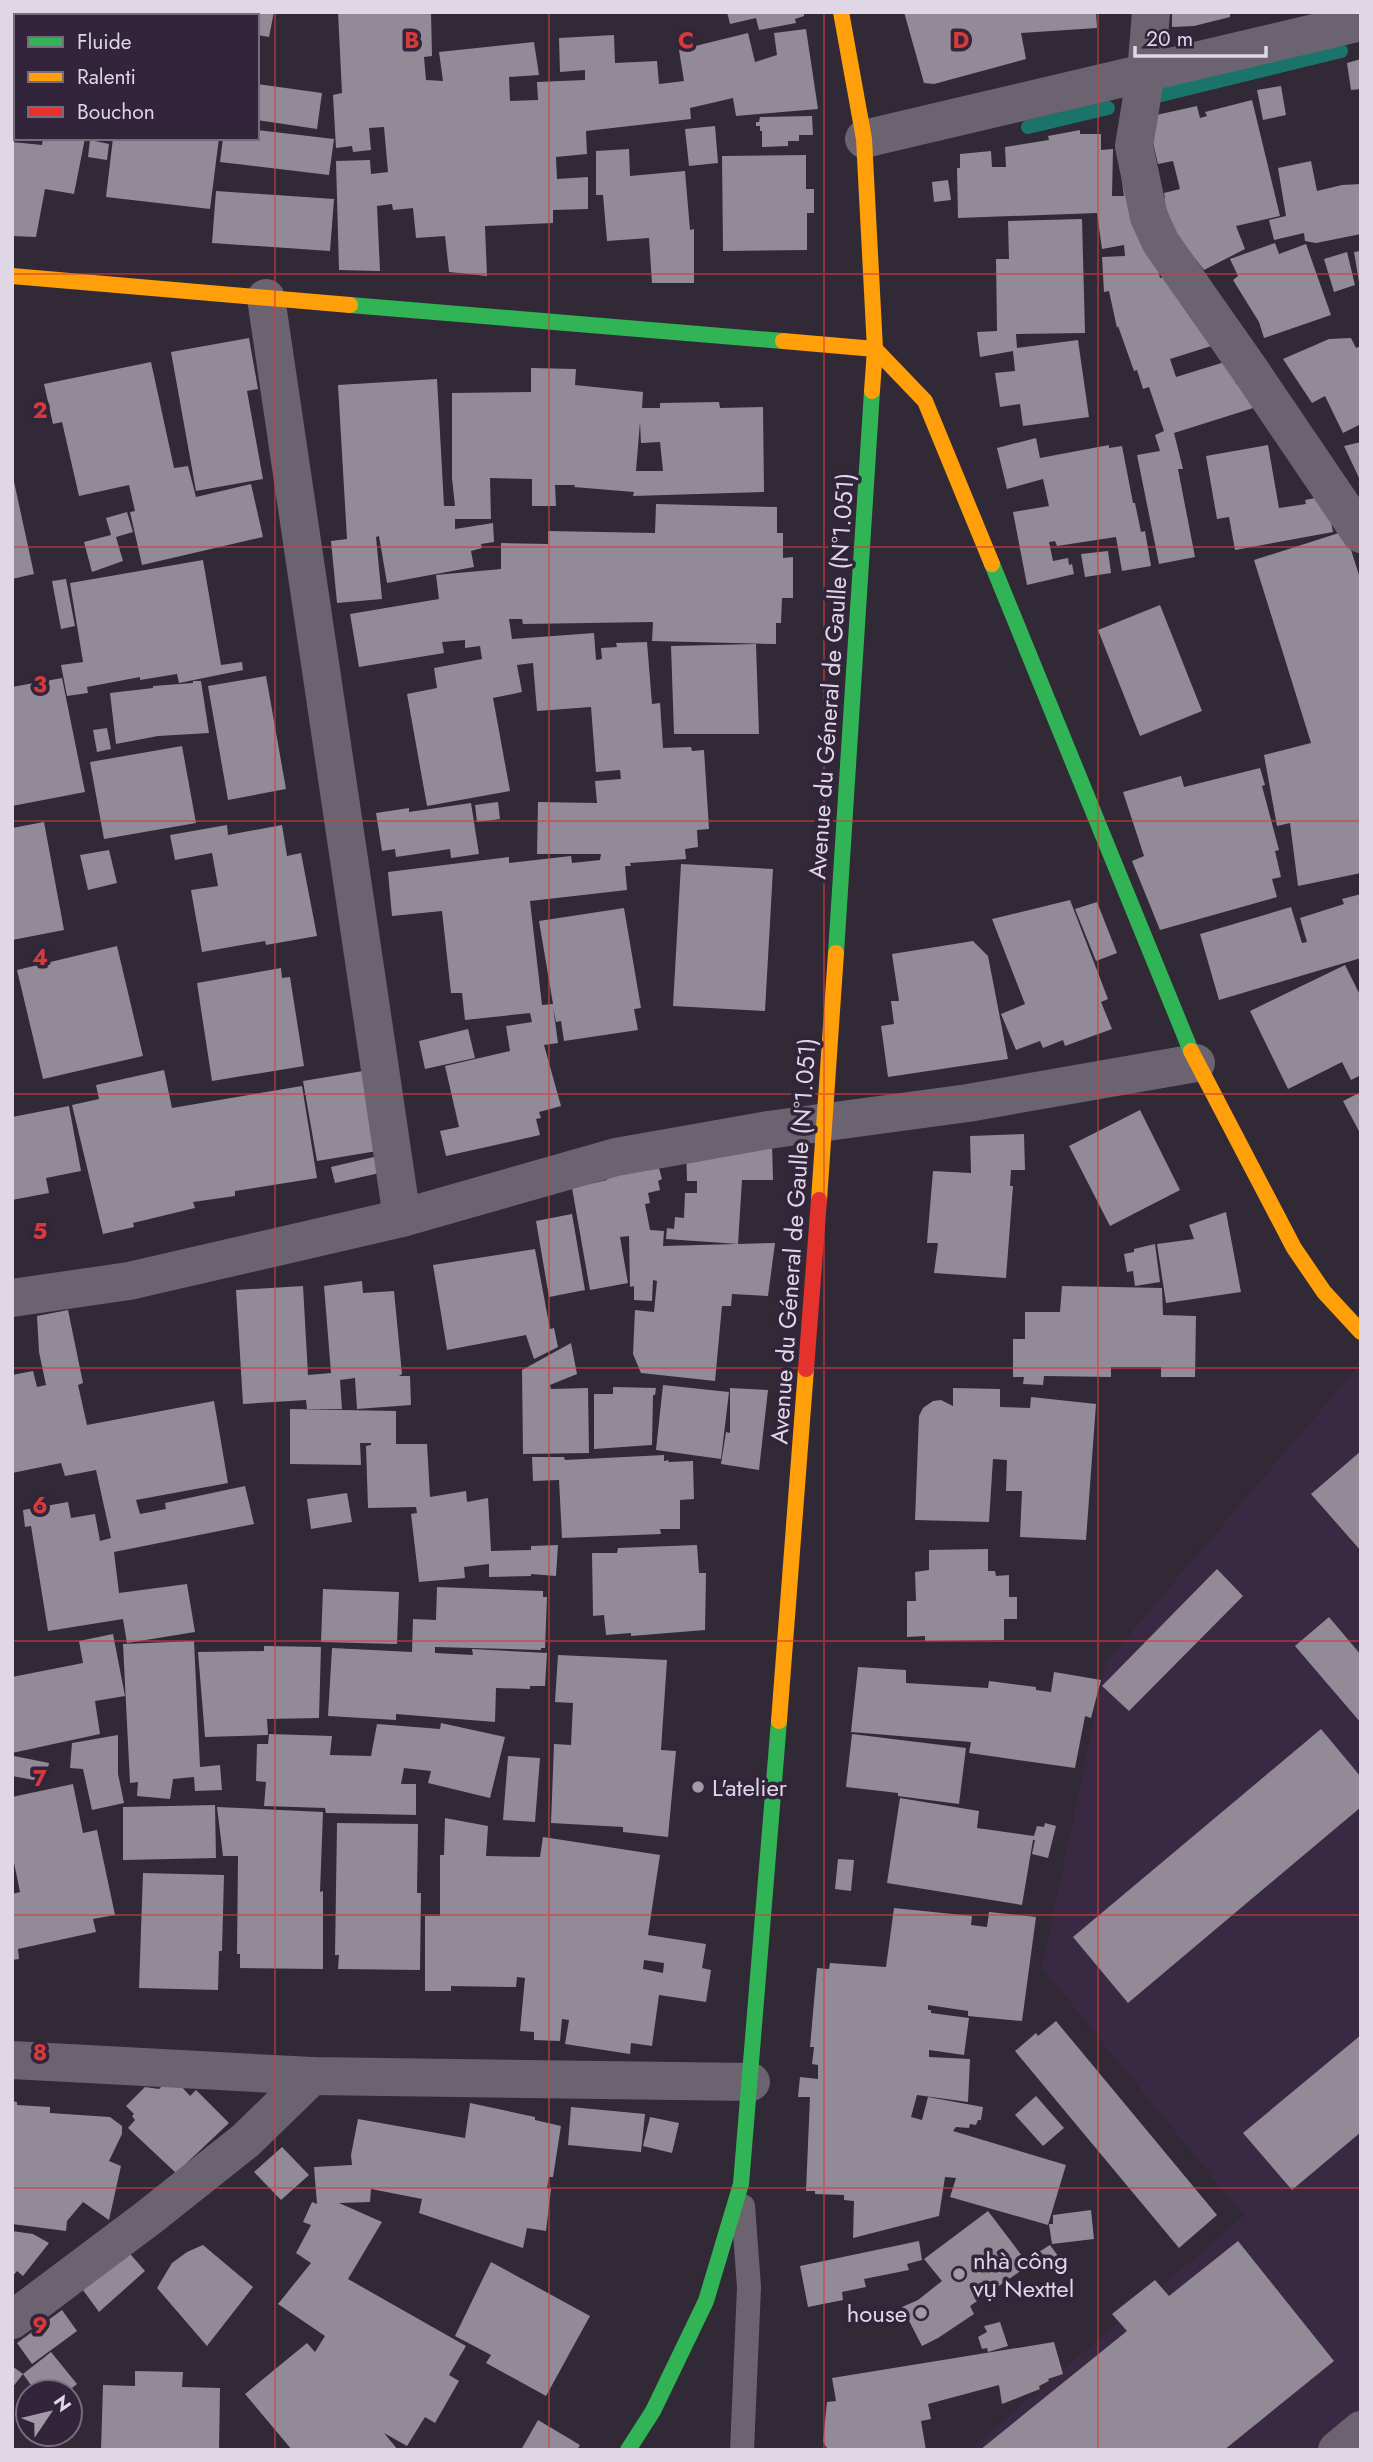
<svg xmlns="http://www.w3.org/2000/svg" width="1373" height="2462" viewBox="0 0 1373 2462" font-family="Jost,sans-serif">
<rect width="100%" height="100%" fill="#312935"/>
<path fill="#3a2943" d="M1361 1363V2450H969L1244 2216 1042 1968 1106 1662Z"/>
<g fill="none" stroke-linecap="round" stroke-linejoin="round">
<g stroke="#1a746c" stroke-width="14">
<path d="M1145 99 1341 51"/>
<path d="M1028 127 1108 108"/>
</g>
</g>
<g fill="#938a98" fill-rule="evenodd">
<path d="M76 12H124L123 16H90Z"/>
<path d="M137 12H274L269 37 257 35V16H136Z"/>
<path d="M338 12H431L432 56 424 57 426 80 443 81 439 52 534 42 539 75 509 77 510 101 538 100 537 82 585 80V70L560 72 559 38 614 35 615 63 657 61 659 84 684 81 679 50 748 33 755 62 777 55 774 33 806 29 818 109 736 116 733 98 690 108 691 119 586 131 587 154 556 157 557 179 588 177V209L553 210V223L485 226 487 276 449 272 445 236 416 238 413 208 393 210 392 204 377 206 380 271 339 270 336 161 370 160 371 174 388 172 384 127 369 128 371 150 353 152 352 146 336 148 333 95 342 93Z"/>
<path d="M727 12H804V16L795 19 796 23 759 30 756 18 730 24Z"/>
<path d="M904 12H1096L1097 28 1021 33 1026 59 934 84 924 83Z"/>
<path d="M1172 12H1230V17L1194 26 1172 27Z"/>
<path d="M12 31H16V134L12 133Z"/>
<path d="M1361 59V89L1351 90 1347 63Z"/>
<path d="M257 84 322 93 317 129 257 120Z"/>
<path d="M1281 86 1286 115 1263 120 1257 90Z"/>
<path d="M1252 100 1280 216 1236 226 1245 249 1204 270 1174 232 1163 199 1165 198 1164 193 1180 189 1173 161 1158 164 1147 117 1197 106 1200 118 1207 116 1205 112Z"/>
<path d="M812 116 813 135H799V141H788V146L762 147V131H760V126H756V122H759L760 117Z"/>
<path d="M715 126 718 163 689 166 685 129Z"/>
<path d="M257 130 334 139 329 175 220 162 223 138H257Z"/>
<path d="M1080 130V134H1101V150L1113 149 1112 196H1124L1121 174 1155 254 1160 278 1181 273 1224 342 1170 359 1176 377 1228 361 1236 384 1250 379 1266 404 1174 433 1183 469H1178L1195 557 1159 564 1137 455 1160 451 1155 435 1164 431 1149 387 1143 389 1137 370 1134 371 1118 326 1117 328 1109 291 1104 292 1102 257 1125 256 1124 245 1102 249 1097 213 958 218 957 168H960V154L991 151 992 167H1006L1005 147 1049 140 1048 136Z"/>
<path d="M43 138H85L74 194 45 189 36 237 12 236V142L42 145Z"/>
<path d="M113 138H219L210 209 106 197Z"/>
<path d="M90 140 109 144 107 160 88 157Z"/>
<path d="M629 149 630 176 685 171 690 230 694 229V283H652L649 238 607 241 603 195H596V151Z"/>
<path d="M806 155V189H814V213H807V250L723 251 722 156Z"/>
<path d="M1311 161 1317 191 1342 185 1361 184V234L1316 243 1305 241 1304 233 1274 240 1269 220 1286 216 1278 168Z"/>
<path d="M948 180 951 200 934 202 932 182Z"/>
<path d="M216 191 334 199 330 251 212 243Z"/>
<path d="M1082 219 1085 333 1016 334 1017 348 1078 340 1089 417 1023 426 1020 404 1000 407 995 373 1015 371 1013 351 980 357 977 332 997 331 996 259H1009L1008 221Z"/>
<path d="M1275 243 1279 254 1306 244 1331 315 1264 338 1259 322 1233 280 1238 276 1230 259Z"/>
<path d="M1361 251V282H1359L1354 252Z"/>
<path d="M1347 252 1355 285 1334 292 1324 259Z"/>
<path d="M249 338 258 389 247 391 263 479 196 491 171 352Z"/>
<path d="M1351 338 1356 348 1361 346V424L1343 433 1325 396 1312 403 1283 359 1329 339Z"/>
<path d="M151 362 174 468 188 466 196 497 251 484 263 537 142 565 130 512 135 511 129 485 79 496 62 422 53 424 44 384Z"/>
<path d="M531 368 576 369 575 385 643 392 642 408H660V403L719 402 720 408 763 407 764 492 633 496 634 492 574 487 575 485H555L556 506H532V479L490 478 491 519H455V529L493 523 494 542 481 544 482 548 471 551 474 567 387 583 379 536 376 537 382 599 337 603 331 541 347 539 338 385 437 379 444 506H455L452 478V393L531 392ZM640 422 641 443 660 442 663 471H636Z"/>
<path d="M1036 438 1040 458 1109 445V448L1122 446 1133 503H1135L1141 532 1145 531 1151 566 1122 571 1116 537 1057 546 1055 541 1049 542 1053 561 1068 558 1069 565 1072 564 1074 574 1027 585 1013 512 1049 506 1043 479 1007 489 997 448Z"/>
<path d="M1361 442V482L1344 446Z"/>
<path d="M1268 445 1279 508 1306 504 1305 500 1326 496 1333 532 1235 550 1229 517 1217 519 1206 456Z"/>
<path d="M13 477 34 574 12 579V478Z"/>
<path d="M656 504 777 507V533H783V558L793 557V598H782L781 623H776V644L652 641 653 622 523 624 522 619H509L512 639 594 633 596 660 602 659 601 648 617 647 616 643 647 642 652 704 660 703 663 748 691 747 692 751 704 750 709 829 697 830 698 847 685 849 686 859 630 863 631 866H625L627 890 530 901 542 1005 553 1004 539 921 624 908 641 1008 634 1009 638 1030 564 1041 561 1021 556 1022 553 1007 558 1043 544 1045 561 1106 539 1112 541 1118 536 1119 540 1135 446 1156 440 1131 459 1127 445 1066 510 1051 506 1026 532 1022 530 1013 465 1020 462 993H451L442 911 392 916 388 872 509 857V863L571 856 572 863 600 860 601 854H537L538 802 597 803 595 781 621 779 620 770 596 772 591 707 537 711 533 663 517 665 522 692 493 698 510 791 427 806 407 694 437 688 434 668 482 659 480 646 465 648V640L442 642 444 653 359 667 350 614 439 599 436 575 501 569V543L548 544V531L655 533Z"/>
<path d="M127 512 133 532 116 537 123 561 92 572 84 542 111 535 106 518Z"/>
<path d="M1345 531 1359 575 1361 574V873L1298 886 1290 823 1277 826 1264 755 1311 743 1254 560Z"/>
<path d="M1108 551 1111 573 1085 577 1081 554Z"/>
<path d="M203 560 221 665 242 662 243 670 179 683 177 674 140 680V677L87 687 88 693 67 696 61 665 83 662 70 583Z"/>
<path d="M66 579 75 626 61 629 52 581Z"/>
<path d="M1160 605 1202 711 1140 736 1098 630Z"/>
<path d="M756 644 759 734H674L671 646Z"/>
<path d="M266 676 286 789 228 800 208 686Z"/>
<path d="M62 678 85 792 12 806V687Z"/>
<path d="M193 681H201L209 733 158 736 116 744 110 693 153 688V686L193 683Z"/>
<path d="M107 728 111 749 97 752 93 730Z"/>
<path d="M182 746 196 823 104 839 90 762Z"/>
<path d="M1260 768 1265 785 1262 786 1279 850 1275 851 1281 877 1272 879 1277 897 1160 930 1132 861 1144 856 1123 792 1181 776 1184 787Z"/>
<path d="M498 802 500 819 477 822 475 805Z"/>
<path d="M471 803 479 854 451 858 450 849 396 857 395 849 382 851 376 813 409 808V812Z"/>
<path d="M44 822 64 930 12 940V828Z"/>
<path d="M227 825 228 835 282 825 287 856 301 853 317 936 266 945 265 941 202 952 191 890 218 886 212 853 175 860 170 835Z"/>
<path d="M109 850 117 883 88 890 80 855Z"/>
<path d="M681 864 773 869 765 1011 673 1006Z"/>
<path d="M1361 894V958L1219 1000 1200 934 1291 907 1302 943 1307 942 1300 918 1344 904 1342 899Z"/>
<path d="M1070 900 1108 999 1101 1002 1112 1029 1065 1046 1063 1040 1043 1048 1040 1041 1016 1050 1001 1014 1025 1004 992 919Z"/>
<path d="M1097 902 1117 953 1096 961 1075 909Z"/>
<path d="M973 941 988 956 1008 1059 888 1077 881 1026 894 1024 891 1001H899L892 954Z"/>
<path d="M117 946 143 1056 43 1079 17 970Z"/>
<path d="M1345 965 1361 997V1075L1351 1080 1342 1062 1288 1089 1250 1011Z"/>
<path d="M281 968 282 978 290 977 304 1066 212 1081 197 983Z"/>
<path d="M468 1029 475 1058 425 1069 419 1041Z"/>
<path d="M164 1070 172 1108 302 1086 317 1178 235 1191V1196L193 1202 195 1208 133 1223 134 1227 103 1234 72 1105 99 1099 96 1085Z"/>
<path d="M363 1071 377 1151 317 1161 303 1081Z"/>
<path d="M1361 1092V1135L1343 1101Z"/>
<path d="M69 1106 81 1171 46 1178 49 1193 12 1200V1117Z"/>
<path d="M1140 1110 1180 1190 1110 1226 1069 1146Z"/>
<path d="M1024 1134 1025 1170H1011L1010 1186H1013L1006 1278 934 1273 938 1243H927L933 1171 971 1173 970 1136Z"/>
<path d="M772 1144 773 1180H742L738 1244 666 1239 667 1228 674 1229 675 1217 684 1218 685 1193H697V1181H687L686 1146Z"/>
<path d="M378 1156 393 1170 335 1183 331 1167Z"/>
<path d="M659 1168 662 1179 658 1181 660 1190 648 1193 650 1203 645 1204 650 1230 664 1231 663 1246 775 1243 768 1296 732 1294 731 1306H722L715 1381 641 1373 633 1354 635 1310 654 1312 657 1281 653 1280 652 1301 634 1300V1286L630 1287 629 1236 620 1237 628 1283 590 1290 572 1188 607 1180 605 1174Z"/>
<path d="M1226 1212 1241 1292 1166 1303 1157 1244 1194 1239 1189 1225Z"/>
<path d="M572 1214 585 1290 549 1297 536 1221Z"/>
<path d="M1155 1244 1160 1282 1135 1286 1133 1271 1127 1272 1124 1254 1134 1252V1249Z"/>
<path d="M535 1249 550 1329 554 1328 558 1347 534 1359 526 1335 447 1350 433 1265Z"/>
<path d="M362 1281 363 1293 394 1291 402 1374 399 1376H410L411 1405 357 1409 355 1378 340 1380 342 1409H307L306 1400 243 1404 236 1290 303 1286 308 1375 331 1373 324 1286Z"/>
<path d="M1062 1286 1162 1288 1163 1315 1196 1316 1195 1377H1161V1367H1111V1377L1044 1376 1043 1385 1023 1384 1024 1377H1013V1339H1025V1312H1060Z"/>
<path d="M68 1310 83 1383 78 1385 87 1425 214 1401 228 1483 136 1500 140 1514 166 1509 165 1503 245 1486 254 1524 114 1552 119 1593 187 1584 195 1632 127 1643 123 1619 48 1631 31 1526 25 1527 23 1510 68 1502 71 1518 95 1514 100 1541 111 1538 96 1470 65 1476 61 1463 12 1473V1375L33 1371 37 1387 46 1385 39 1352 37 1316Z"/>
<path d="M571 1343 577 1374 550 1385 551 1389 588 1388 589 1453 523 1454 522 1370Z"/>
<path d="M663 1385 729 1392 721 1459 656 1450Z"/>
<path d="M613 1387 656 1388 655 1395H653L652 1445 594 1449V1394H613Z"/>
<path d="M730 1388 768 1390 759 1470 721 1464 726 1432 730 1433Z"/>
<path d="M953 1388 1000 1389V1407L1030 1408 1031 1397 1096 1404 1086 1540 1020 1537 1022 1491H1006L1007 1460 993 1459 989 1522 915 1520 919 1416 923 1408 933 1401 941 1400 953 1406Z"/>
<path d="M290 1409 396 1411V1444H427L430 1497 466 1491 467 1502 488 1498 491 1551 531 1550V1546L558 1545 556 1576 531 1574V1576L489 1577V1564L464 1567 465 1578 419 1582 411 1514 417 1513 416 1507 368 1508 366 1446 371 1445V1443H360L361 1465 290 1464Z"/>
<path d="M1361 1451V1551L1311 1494Z"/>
<path d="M664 1455V1461L669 1460 668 1462 693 1461 694 1499 680 1500V1529H660L661 1534 562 1538 559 1480 533 1481 532 1457H564L565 1460Z"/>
<path d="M347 1493 352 1522 311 1529 307 1499Z"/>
<path d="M697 1545 699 1573H706L705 1630 631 1636V1633L606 1635 604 1615 593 1616 592 1553H617L618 1548Z"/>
<path d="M988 1549V1571H995L996 1576 1009 1575V1597H1017V1619H1004V1640L925 1641V1636L907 1637V1601H916L915 1572 929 1570V1550Z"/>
<path d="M1217 1569 1243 1596 1129 1711 1102 1686Z"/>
<path d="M437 1587 543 1591V1597H547L545 1648H541V1650L435 1647V1653L473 1655 472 1649 547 1653 545 1686H530V1689L496 1688 495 1722 396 1714V1720L328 1716 332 1648 412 1652 413 1619 436 1620Z"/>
<path d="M323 1589 399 1592 397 1644 321 1642Z"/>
<path d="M1329 1617 1361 1655V1723L1295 1646Z"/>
<path d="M113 1634 125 1696 95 1701 100 1734 12 1753V1677L83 1663 79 1641Z"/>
<path d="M194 1641 200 1767 220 1765 222 1790 195 1791 194 1777 173 1779 170 1799 137 1796 138 1782 130 1783 123 1644Z"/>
<path d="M264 1646 321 1647 319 1718 267 1719 268 1735 205 1737 198 1652 264 1651Z"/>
<path d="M558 1655 667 1660 661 1750 676 1751 668 1837 623 1832V1827L551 1823 554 1744 571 1745 573 1703 555 1702Z"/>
<path d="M858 1667 906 1670V1683L988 1688 989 1681 1036 1687V1690L1051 1692 1054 1672 1101 1680 1091 1718 1085 1716 1075 1768 969 1753 971 1742 851 1732Z"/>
<path d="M441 1723 505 1737 490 1798 428 1783 431 1771 404 1768 401 1784H416V1815L326 1813 325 1808 264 1806 266 1782 256 1781 257 1744H268L269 1734 332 1736 330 1755 371 1756 377 1724 440 1729Z"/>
<path d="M1321 1729 1361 1777V1807L1128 2003 1073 1937Z"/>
<path d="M852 1734 966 1748 959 1804 898 1796V1793L846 1787Z"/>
<path d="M118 1735V1774L124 1803 92 1810 83 1769 70 1768 72 1743Z"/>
<path d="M14 1756 49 1763 45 1782 12 1776Z"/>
<path d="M508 1756 540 1758 535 1822 503 1820Z"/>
<path d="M73 1784 83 1833 97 1830 115 1915 93 1919 96 1932 18 1949 19 1959 12 1960V1894L20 1892 12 1853V1797Z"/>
<path d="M900 1798 979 1811 977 1828 1034 1836 1037 1826 1044 1827 1045 1823 1056 1826 1048 1858 1032 1854 1035 1840H1033L1022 1905 887 1883Z"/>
<path d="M215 1805 216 1858 123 1860V1807Z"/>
<path d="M217 1807 323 1812 320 1892 323 1891V1969L240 1968V1954H237L238 1856H223Z"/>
<path d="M445 1818 488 1826 486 1856 540 1857 543 1837 660 1855 648 1935 706 1944 702 1968 711 1970 706 2002 659 1995 652 2046 631 2043 630 2054 565 2044 569 2020 562 2019 560 2041 534 2040V2032L520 2031 525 1978 517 1977 516 1987 451 1986V1991H425V1916H440V1855H444ZM644 1960 664 1963 663 1973 643 1969Z"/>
<path d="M337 1823 418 1824 417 1893H421L420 1970 338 1969 339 1955H335Z"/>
<path d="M838 1859 854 1860 851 1891 835 1889Z"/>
<path d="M143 1873 224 1875 222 1951H219L218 1990 139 1988Z"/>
<path d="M894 1908 972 1916 971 1925 987 1927 989 1912 1036 1917 1022 2021 968 2016V2011L928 2005V2010H931V2013L969 2018 964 2055 929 2050V2057L970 2059 968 2102 917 2095 911 2117 922 2120 928 2097 983 2107 981 2120H978L976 2125 970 2124 969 2128 956 2127 953 2131 1066 2165 1048 2225 950 2197 956 2178 945 2177 939 2216 853 2238 854 2201 844 2200V2195L815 2194V2191H806L810 2097H798L800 2077 818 2079V2065L812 2064 814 2047H810L817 1968 829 1969 830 1963 886 1967Z"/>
<path d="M1056 2021 1217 2215 1179 2248 1015 2051 1036 2033 1038 2036Z"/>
<path d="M1361 2035V2132L1292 2190 1243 2133Z"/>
<path d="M162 2086H181L190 2096 196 2090 229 2123 176 2173 128 2128 135 2120 132 2116 134 2114 126 2106 145 2087 159 2089Z"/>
<path d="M1036 2096 1064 2128 1043 2146 1015 2115Z"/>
<path d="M12 2101 17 2102V2105L50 2107V2113L110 2117 122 2126V2134L109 2161 121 2166 109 2220 83 2202 67 2221 66 2231 12 2224Z"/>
<path d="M470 2103 535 2117V2120L561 2126 553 2177H549L547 2188 551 2189 546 2231 527 2228 523 2248 419 2213 422 2199 371 2189 370 2202 339 2203 382 2222 348 2279 466 2346 449 2375 459 2381 435 2423 425 2417 407 2446 384 2433 398 2450H292L245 2394 307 2343 315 2352 325 2336 278 2304 311 2263 296 2253 311 2225 303 2222 312 2202 317 2204 314 2167 352 2165 351 2155 358 2119 465 2138Z"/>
<path d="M571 2107 645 2114 641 2152 568 2145Z"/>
<path d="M650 2117 679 2123 672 2153 643 2146Z"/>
<path d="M282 2147 309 2175 281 2200 254 2172Z"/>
<path d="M1091 2210 1094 2239 1052 2244 1049 2224H1053V2215Z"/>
<path d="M988 2211 1029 2265 970 2306 974 2314 938 2338 922 2346 902 2307 918 2300 942 2281 924 2259Z"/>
<path d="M12 2231 33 2234 49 2243 23 2276 17 2271 12 2277Z"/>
<path d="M919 2241 922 2260 907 2264 909 2270 864 2279 866 2287 842 2292 843 2300 808 2307 800 2266Z"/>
<path d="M1238 2241 1334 2361 1224 2450H980L1127 2331 1112 2314 1155 2280 1169 2296Z"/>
<path d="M203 2245 253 2287 207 2346 157 2288 172 2263 187 2252Z"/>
<path d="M1050 2245 1061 2260 1045 2272 1034 2255Z"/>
<path d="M125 2248 145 2271 99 2312 80 2286Z"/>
<path d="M491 2262 590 2316 546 2396 486 2363 491 2355 455 2336Z"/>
<path d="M62 2310 77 2331 32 2364 17 2343Z"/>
<path d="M1000 2322 1008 2346 988 2352 987 2348 982 2349 978 2337 987 2332 984 2326Z"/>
<path d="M1054 2342 1063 2374 1048 2379 1049 2381 1039 2386 1040 2389 1002 2404 999 2385 928 2404 931 2419 921 2421 926 2450H829L826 2447 823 2441 827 2402 836 2401 832 2378Z"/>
<path d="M51 2352 77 2384 67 2392H36L23 2374Z"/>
<path d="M12 2366 23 2374 12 2388Z"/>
<path d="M135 2371 183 2372 182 2387 220 2388 219 2450H101L103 2385 135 2386Z"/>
<path d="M538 2420 580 2445 577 2450H521Z"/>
</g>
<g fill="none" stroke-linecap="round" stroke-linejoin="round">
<path stroke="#6c6371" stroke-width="24" d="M742 2450 749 2287 743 2206"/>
<g stroke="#6c6371" stroke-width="38">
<path d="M1151 12 1146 73 1134 146 1149 217 1161 243 1250 370 1361 534"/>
<path d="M864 139 1361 22"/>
<path d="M266 298 402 1218"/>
<path d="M12 1298 129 1281 402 1218 616 1157 768 1130 968 1103 1196 1063"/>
<path d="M12 2060 312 2076 751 2082"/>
<path d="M12 2320 148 2218 245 2141 312 2076"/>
<path d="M1337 2450 1361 2430"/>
</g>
<g stroke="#30b455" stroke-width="16">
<path d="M350 305 783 341"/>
<path d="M992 564 1191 1051"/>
<path d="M836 953 872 391"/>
<path d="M628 2450 653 2411 706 2301 741 2184 779 1721"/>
</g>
<g stroke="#ff9f0a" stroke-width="16">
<path d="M841 12 864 139 875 349 872 391"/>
<path d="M12 276 350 305"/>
<path d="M783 341 875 349 925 401 992 564"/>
<path d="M1191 1051 1294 1248 1324 1292 1361 1332"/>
<path d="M819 1200 836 953"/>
<path d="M779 1721 806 1369"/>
</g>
<path stroke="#e5322d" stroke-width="16" d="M806 1369 819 1200"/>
</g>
<path fill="none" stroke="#d73a3b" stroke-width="2" stroke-opacity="0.55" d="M275 12V2450M549 12V2450M824 12V2450M1098 12V2450M12 274H1361M12 547H1361M12 821H1361M12 1094H1361M12 1368H1361M12 1641H1361M12 1915H1361M12 2188H1361"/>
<g fill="#a29aa7" stroke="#32243a" stroke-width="2.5">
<circle cx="698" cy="1787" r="7"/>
<circle cx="959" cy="2274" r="7"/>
<circle cx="921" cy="2313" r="7"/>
</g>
<g text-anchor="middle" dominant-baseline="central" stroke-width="7" stroke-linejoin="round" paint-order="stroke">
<g font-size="24" fill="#dfd7e5" stroke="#32243a">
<text transform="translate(831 676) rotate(-86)">Avenue du Géneral de Gaulle (N°1.051)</text>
<text transform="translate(793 1241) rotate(-86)">Avenue du Géneral de Gaulle (N°1.051)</text>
</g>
<g font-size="24" fill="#dfd7e5" stroke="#32243a" text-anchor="start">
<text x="712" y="1787">L'atelier</text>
<text x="973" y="2260">nhà công<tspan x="973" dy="28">vụ Nexttel</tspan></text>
<text x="907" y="2313" text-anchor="end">house</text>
</g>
</g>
<g font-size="23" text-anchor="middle" font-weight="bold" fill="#d73a3b" stroke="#32243a" stroke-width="7" stroke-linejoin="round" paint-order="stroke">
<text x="412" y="48">B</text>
<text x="686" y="48">C</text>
<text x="961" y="48">D</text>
<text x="40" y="418">2</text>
<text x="40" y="692">3</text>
<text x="40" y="965">4</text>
<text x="40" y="1239">5</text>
<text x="40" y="1513">6</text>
<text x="40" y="1786">7</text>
<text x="40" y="2060">8</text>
<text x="40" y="2333">9</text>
</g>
<rect width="1373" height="2462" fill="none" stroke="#dfd7e5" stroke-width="28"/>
<rect x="14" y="14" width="245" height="126" fill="#32243a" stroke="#776c7e" stroke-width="2"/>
<rect x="28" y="37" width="35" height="10" fill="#30b455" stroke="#776c7e" stroke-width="2"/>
<text x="77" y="49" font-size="21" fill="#dfd7e5">Fluide</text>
<rect x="28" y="72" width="35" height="10" fill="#ff9f0a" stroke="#776c7e" stroke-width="2"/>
<text x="77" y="84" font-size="21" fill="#dfd7e5">Ralenti</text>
<rect x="28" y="107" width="35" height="10" fill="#e5322d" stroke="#776c7e" stroke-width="2"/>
<text x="77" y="119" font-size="21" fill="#dfd7e5">Bouchon</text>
<g transform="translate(49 2413) rotate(55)"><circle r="33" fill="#32243a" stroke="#776c7e" stroke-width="2"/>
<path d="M0-5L12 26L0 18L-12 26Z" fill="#a29aa7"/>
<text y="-10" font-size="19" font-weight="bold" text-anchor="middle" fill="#dfd7e5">N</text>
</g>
<path d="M1135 46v10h131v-10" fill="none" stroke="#dfd7e5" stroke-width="3.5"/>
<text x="1146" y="46" font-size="21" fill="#dfd7e5" stroke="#32243a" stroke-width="5" paint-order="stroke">20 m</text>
</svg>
